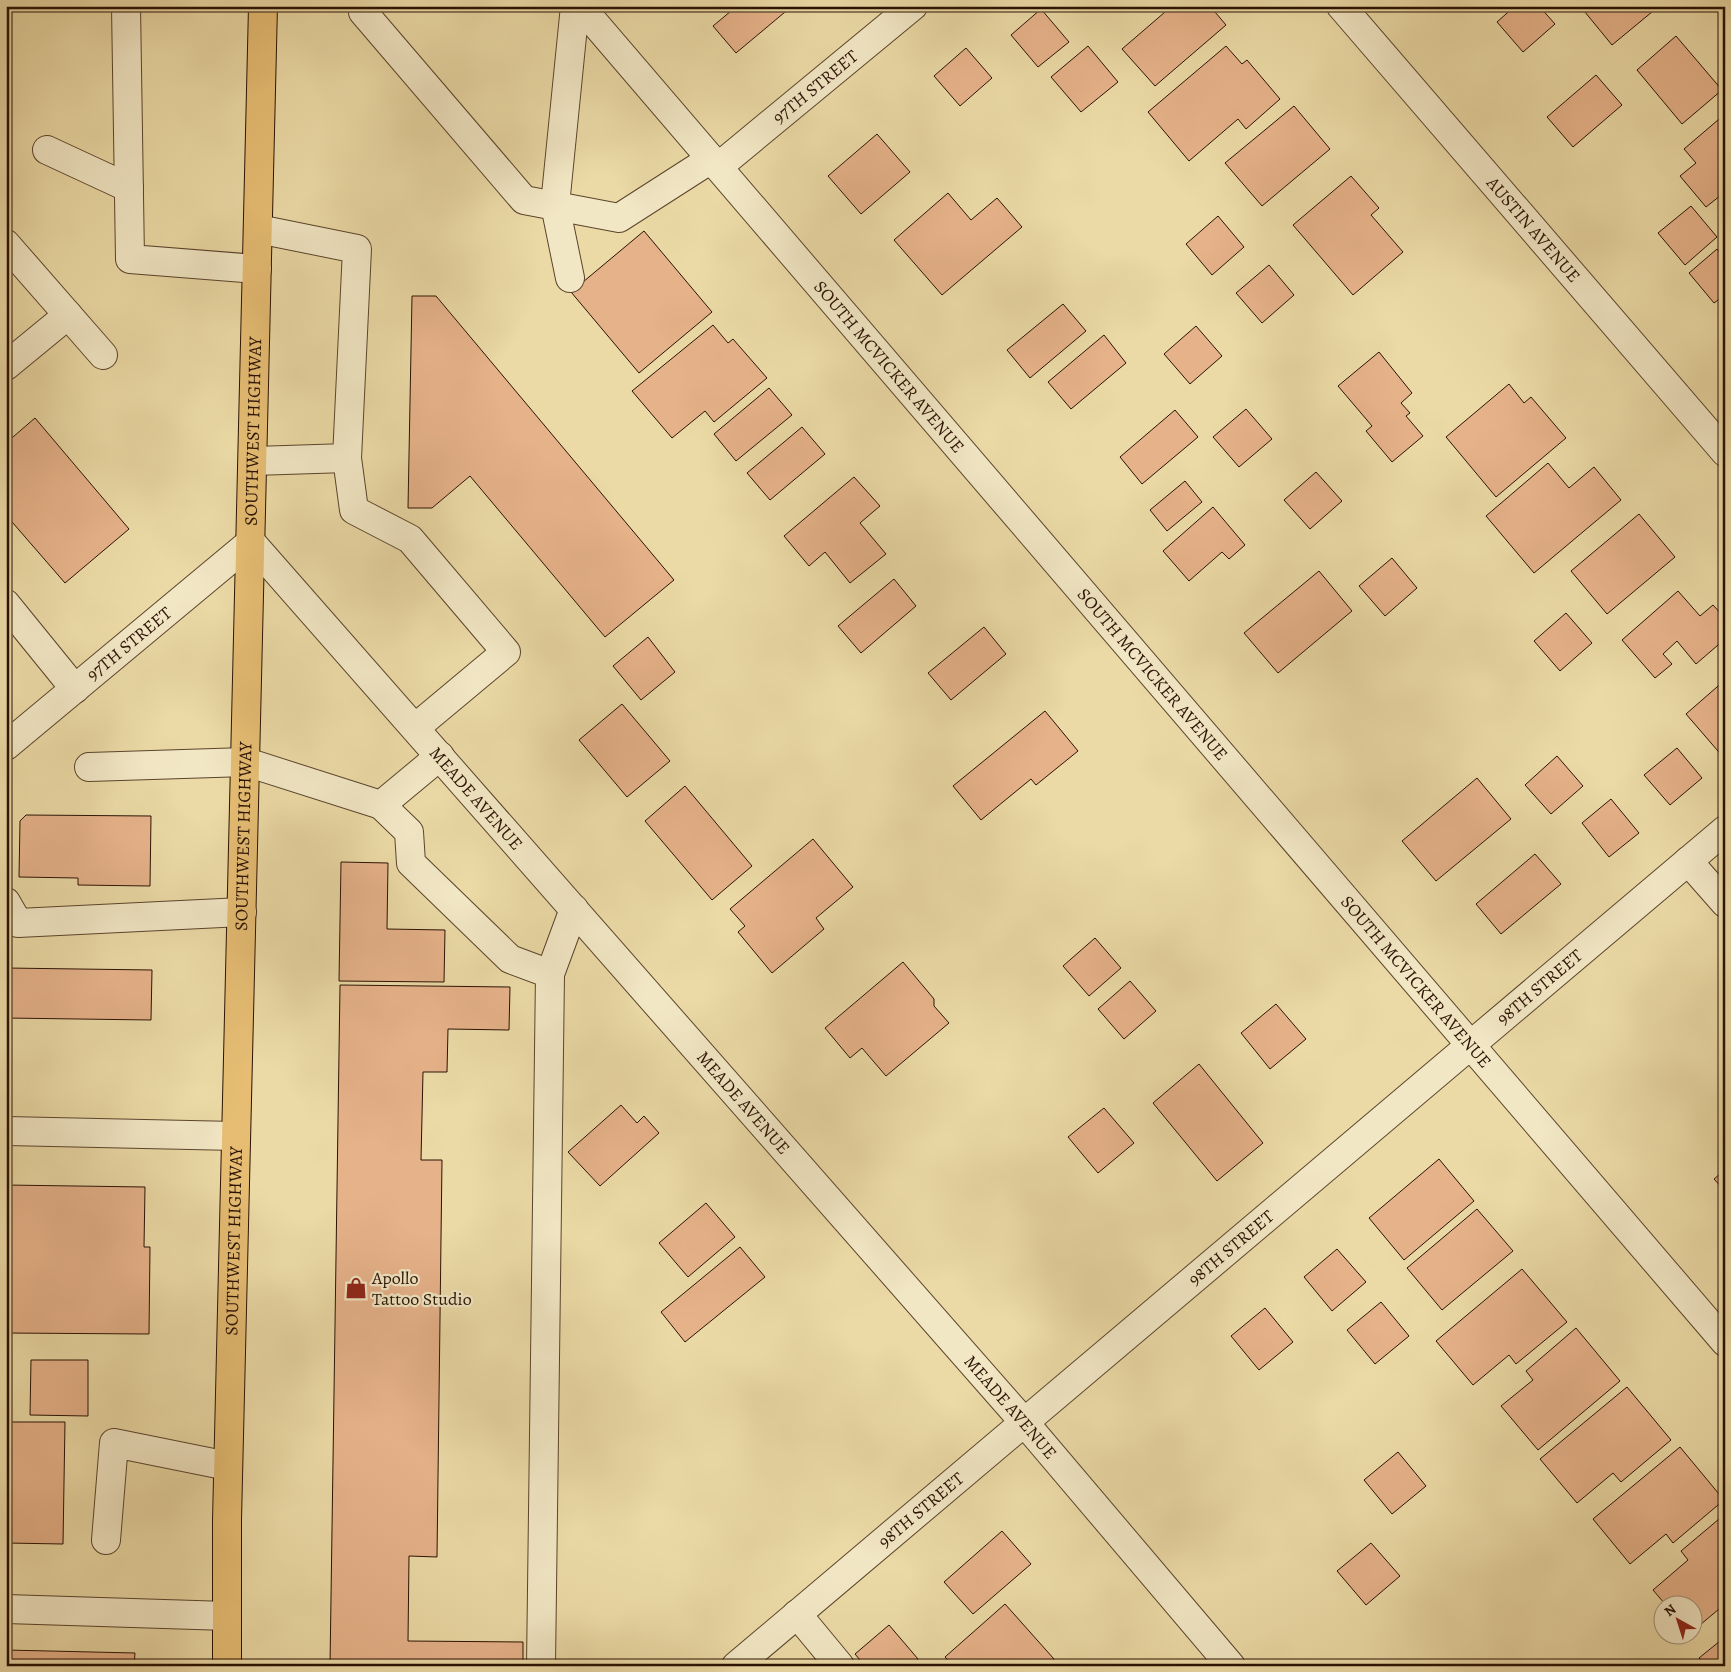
<svg xmlns="http://www.w3.org/2000/svg" width="1731" height="1672" viewBox="0 0 1731 1672" font-family="Alegreya,serif">
<rect width="100%" height="100%" fill="#ebdaa6"/>
<filter id="stains"><feTurbulence type="fractalNoise" baseFrequency=".004" numOctaves="4"/><feColorMatrix values="0 0 0 0 .2 0 0 0 0 .09 0 0 0 0 .02 0 0 0 .5 -.17"/></filter>
<radialGradient id="worn" r=".72"><stop offset=".6" stop-color="#630" stop-opacity="0"/><stop offset="1" stop-color="#630" stop-opacity=".3"/></radialGradient>
<g fill="#e6b28a" stroke="#2a1203">
<path d="M737 6H791V7L736 53 713 26Z"/>
<path d="M1172 6H1210L1226 25 1155 86 1122 49Z"/>
<path d="M1515 6H1539L1555 24 1523 52 1497 22Z"/>
<path d="M1580 6H1657L1658 7 1612 45Z"/>
<path d="M1041 9 1069 42 1038 67 1011 35Z"/>
<path d="M1676 36 1722 90 1682 124 1637 70Z"/>
<path d="M1088 46 1118 82 1081 112 1051 77Z"/>
<path d="M1226 46 1242 64 1247 60 1280 99 1246 129 1238 119 1189 161 1148 112Z"/>
<path d="M966 48 992 78 960 106 934 76Z"/>
<path d="M1596 75 1622 105 1573 147 1547 117Z"/>
<path d="M1294 106 1330 149 1262 206 1225 163Z"/>
<path d="M1725 114V192L1706 207 1680 176 1696 163 1684 149Z"/>
<path d="M877 134 910 172 861 214 828 176Z"/>
<path d="M1351 176 1379 208 1371 215 1403 252 1353 295 1293 225Z"/>
<path d="M948 193 971 220 997 198 1022 227 942 295 894 240Z"/>
<path d="M1691 206 1717 237 1685 265 1658 233Z"/>
<path d="M1218 216 1244 247 1212 275 1186 244Z"/>
<path d="M644 231 712 312 639 373 571 292Z"/>
<path d="M1717 249 1725 259V295L1714 303 1689 273Z"/>
<path d="M1269 265 1294 295 1262 323 1236 293Z"/>
<path d="M412 296H436L674 580 605 637 470 476 432 508H408Z"/>
<path d="M1063 304 1086 331 1030 378 1007 350Z"/>
<path d="M713 325 728 343 733 339 767 378 714 422 705 411 672 438 632 391Z"/>
<path d="M1196 326 1222 356 1190 384 1164 354Z"/>
<path d="M1104 335 1126 363 1071 409 1048 382Z"/>
<path d="M1379 352 1412 393 1401 403 1410 413 1406 416 1423 436 1392 462 1366 431 1372 426 1338 386Z"/>
<path d="M1509 384 1524 403 1531 397 1566 438 1496 497 1446 437Z"/>
<path d="M769 388 792 415 736 461 714 434Z"/>
<path d="M1246 409 1272 439 1239 467 1213 437Z"/>
<path d="M1175 410 1198 437 1142 484 1120 457Z"/>
<path d="M35 418 129 529 65 583 6 515V443Z"/>
<path d="M802 427 825 454 770 500 747 473Z"/>
<path d="M1548 463 1569 488 1594 467 1621 500 1534 573 1486 516Z"/>
<path d="M1316 472 1342 501 1310 529 1284 500Z"/>
<path d="M854 477 880 506 860 523 886 554 850 583 825 552 809 566 784 536Z"/>
<path d="M1185 481 1202 502 1167 531 1150 510Z"/>
<path d="M1213 507 1245 545 1229 559 1222 552 1189 581 1163 551Z"/>
<path d="M1639 514 1675 557 1607 614 1571 571Z"/>
<path d="M1392 558 1417 588 1385 616 1359 586Z"/>
<path d="M1319 571 1352 611 1278 673 1244 633Z"/>
<path d="M894 579 916 606 861 653 838 626Z"/>
<path d="M1678 591 1700 616 1713 605 1725 618V639L1696 664 1677 641 1663 654 1672 664 1655 678 1622 640Z"/>
<path d="M1566 613 1592 643 1560 671 1534 641Z"/>
<path d="M984 627 1006 654 951 700 928 673Z"/>
<path d="M648 637 675 672 641 700 613 666Z"/>
<path d="M1725 680V757L1724 758 1686 714Z"/>
<path d="M622 704 670 761 627 797 579 740Z"/>
<path d="M1045 711 1078 751 1036 785 1031 779 981 820 953 786Z"/>
<path d="M1677 748 1702 778 1670 805 1644 775Z"/>
<path d="M1557 756 1583 786 1551 814 1525 785Z"/>
<path d="M1477 778 1511 819 1436 881 1402 841Z"/>
<path d="M685 786 752 866 712 900 645 821Z"/>
<path d="M1611 799 1639 833 1609 857 1582 823Z"/>
<path d="M26 815 151 816 150 886 78 885V878L19 877 20 821Z"/>
<path d="M813 839 853 887 816 918 824 929 772 973 738 932 745 926 730 909Z"/>
<path d="M1535 854 1561 884 1501 934 1476 904Z"/>
<path d="M341 862 388 863 387 929 445 930 444 982 339 981Z"/>
<path d="M1095 938 1121 968 1089 996 1063 966Z"/>
<path d="M903 962 934 999V1006L949 1023 886 1076 862 1048 850 1058 825 1028Z"/>
<path d="M6 968 152 970 151 1020 6 1018Z"/>
<path d="M1130 981 1156 1011 1124 1039 1098 1009Z"/>
<path d="M340 985 510 987 509 1030 448 1029 447 1072H423L421 1160H442L437 1557 409 1556 408 1641 523 1642V1666H330Z"/>
<path d="M1276 1004 1306 1039 1270 1069 1241 1033Z"/>
<path d="M1199 1064 1263 1143 1217 1181 1153 1103Z"/>
<path d="M621 1105 637 1123 644 1116 659 1133 600 1186 568 1152Z"/>
<path d="M1104 1108 1134 1143 1098 1173 1068 1137Z"/>
<path d="M1439 1159 1474 1201 1404 1260 1369 1218Z"/>
<path d="M1725 1170V1191L1714 1179Z"/>
<path d="M6 1185 145 1187 144 1247H150L149 1334 6 1333Z"/>
<path d="M706 1203 735 1237 688 1277 659 1243Z"/>
<path d="M1477 1209 1513 1251 1442 1310 1407 1268Z"/>
<path d="M740 1247 765 1277 685 1342 661 1312Z"/>
<path d="M1337 1249 1366 1282 1332 1311 1304 1277Z"/>
<path d="M1522 1269 1567 1322 1516 1364 1509 1355 1473 1385 1436 1341Z"/>
<path d="M1381 1302 1409 1336 1375 1364 1347 1330Z"/>
<path d="M1265 1308 1293 1342 1259 1370 1231 1336Z"/>
<path d="M1576 1328 1620 1381 1538 1450 1501 1406 1533 1380 1526 1371Z"/>
<path d="M31 1360H88V1416L30 1415Z"/>
<path d="M1627 1387 1671 1440 1621 1482 1613 1473 1577 1503 1540 1459Z"/>
<path d="M6 1422H65L63 1544 6 1543Z"/>
<path d="M1680 1447 1724 1500 1673 1543 1666 1534 1630 1564 1593 1519Z"/>
<path d="M1398 1452 1426 1486 1392 1514 1364 1480Z"/>
<path d="M1725 1514V1604L1694 1630V1604H1665L1653 1590 1688 1560 1681 1551Z"/>
<path d="M1002 1531 1031 1564 973 1614 944 1582Z"/>
<path d="M1371 1543 1400 1576 1366 1605 1337 1571Z"/>
<path d="M1005 1604 1054 1659 1053 1666H953L945 1657Z"/>
<path d="M889 1625 918 1659 910 1666H865L855 1654Z"/>
<path d="M1725 1637V1666H1705L1699 1658Z"/>
<path d="M6 1650 135 1653 134 1666H6Z"/>
</g>
<g fill="none" stroke-linecap="round" stroke-linejoin="round">
<g stroke="#5a442c" stroke-width="30">
<g id="minor">
<path d="M126 6 130 259 257 269"/>
<path d="M363 6V12L524 200 619 218 711 159"/>
<path id="s1" d="M580 6 1725 1342"/>
<path id="s2" d="M1341 6 1725 452"/>
<path d="M47 150 129 188"/>
<path id="s3" d="M718 167 913 6"/>
<path d="M6 244 103 355"/>
<path d="M570 278 555 205 575 6"/>
<path d="M6 366 68 315"/>
<path d="M347 458 354 510 410 539 506 652 415 728"/>
<path d="M253 461 347 458 357 249 258 229"/>
<path d="M6 604 75 689"/>
<path id="s4" d="M6 746 251 542 1024 1422 1231 1666"/>
<path d="M89 767 246 762 381 805 440 756"/>
<path d="M381 805 409 832 411 863 510 959 550 974"/>
<path d="M1688 861 1725 903"/>
<path d="M6 902 18 923 242 912"/>
<path d="M6 1131 236 1136"/>
<path d="M106 1540 114 1443 228 1466"/>
<path d="M6 1609 227 1616"/>
<path d="M797 1614 840 1666"/>
<path d="M541 1666 550 974 574 909"/>
<path id="s5" d="M736 1666 1725 830"/>
</g>
</g>
<g stroke="#2a1203" stroke-width="30">
<g id="major">
<path id="s6" d="M227 1666V1520L263 6"/>
</g>
</g>
<use href="#minor" stroke="#f2e7c5" stroke-width="28"/>
<use href="#major" stroke="#e6bd73" stroke-width="28"/>
</g>
<defs>
<g id="shop-bare" transform="scale(1.725)"><path d="M-5-2.5h2.3a2.7 3.5 0 0 1 5.4 0H5L5.5 6h-11ZM-1.5-2.5h3a1.5 2.3 0 0 0-3 0Z" fill="#8f2418" stroke="#f2e7c5" stroke-width="2.5" paint-order="stroke"/></g>
</defs>
<g fill-rule="evenodd">
<use href="#shop-bare" x="356" y="1288"/>
</g>
<g text-anchor="middle" dominant-baseline="central" stroke-width="4.5" stroke-linejoin="round" paint-order="stroke">
<g font-size="18" fill="#2a1203" stroke="#f2e7c5">
<text stroke="none"><textPath href="#s3" startOffset="126">97TH STREET</textPath></text>
<text stroke="none"><textPath href="#s2" startOffset="295">AUSTIN AVENUE</textPath></text>
<text stroke="none"><textPath href="#s1" startOffset="475">SOUTH MCVICKER AVENUE</textPath></text>
<text stroke="none"><textPath href="#s6" startOffset="1235">SOUTHWEST HIGHWAY</textPath></text>
<text stroke="none"><textPath href="#s4" startOffset="160">97TH STREET</textPath></text>
<text stroke="none"><textPath href="#s1" startOffset="880">SOUTH MCVICKER AVENUE</textPath></text>
<text stroke="none"><textPath href="#s4" startOffset="660">MEADE AVENUE</textPath></text>
<text stroke="none"><textPath href="#s6" startOffset="830">SOUTHWEST HIGHWAY</textPath></text>
<text stroke="none"><textPath href="#s1" startOffset="1285">SOUTH MCVICKER AVENUE</textPath></text>
<text stroke="none"><textPath href="#s5" startOffset="1052">98TH STREET</textPath></text>
<text stroke="none"><textPath href="#s4" startOffset="1065">MEADE AVENUE</textPath></text>
<text stroke="none"><textPath href="#s6" startOffset="425">SOUTHWEST HIGHWAY</textPath></text>
<text stroke="none"><textPath href="#s5" startOffset="648">98TH STREET</textPath></text>
<text stroke="none"><textPath href="#s4" startOffset="1470">MEADE AVENUE</textPath></text>
<text stroke="none"><textPath href="#s5" startOffset="242">98TH STREET</textPath></text>
</g>
<g font-size="18" fill="#2a1203" stroke="#f2e7c5" text-anchor="start">
<text x="372" y="1278">Apollo<tspan x="372" dy="21">Tattoo Studio</tspan></text>
</g>
</g>
<rect width="1731" height="1672" fill="none" stroke="#ebdaa6" stroke-width="25"/>
<rect x="8" y="8" width="1716" height="1657" fill="none" stroke="#2a1203" stroke-width="2.5"/>
<rect x="12" y="12" width="1706" height="1647" fill="none" stroke="#2a1203"/>
<g transform="translate(1678 1620) rotate(321)"><circle r="24" fill="#f2e7c5" stroke="#a29277"/>
<path d="M0-4L9 19L0 12L-9 19Z" fill="#8f2418"/>
<text y="-8" font-size="14" font-weight="bold" text-anchor="middle" fill="#2a1203">N</text>
</g>
<rect width="100%" height="100%" filter="url(#stains)"/>
<rect width="100%" height="100%" fill="url(#worn)"/>
</svg>
